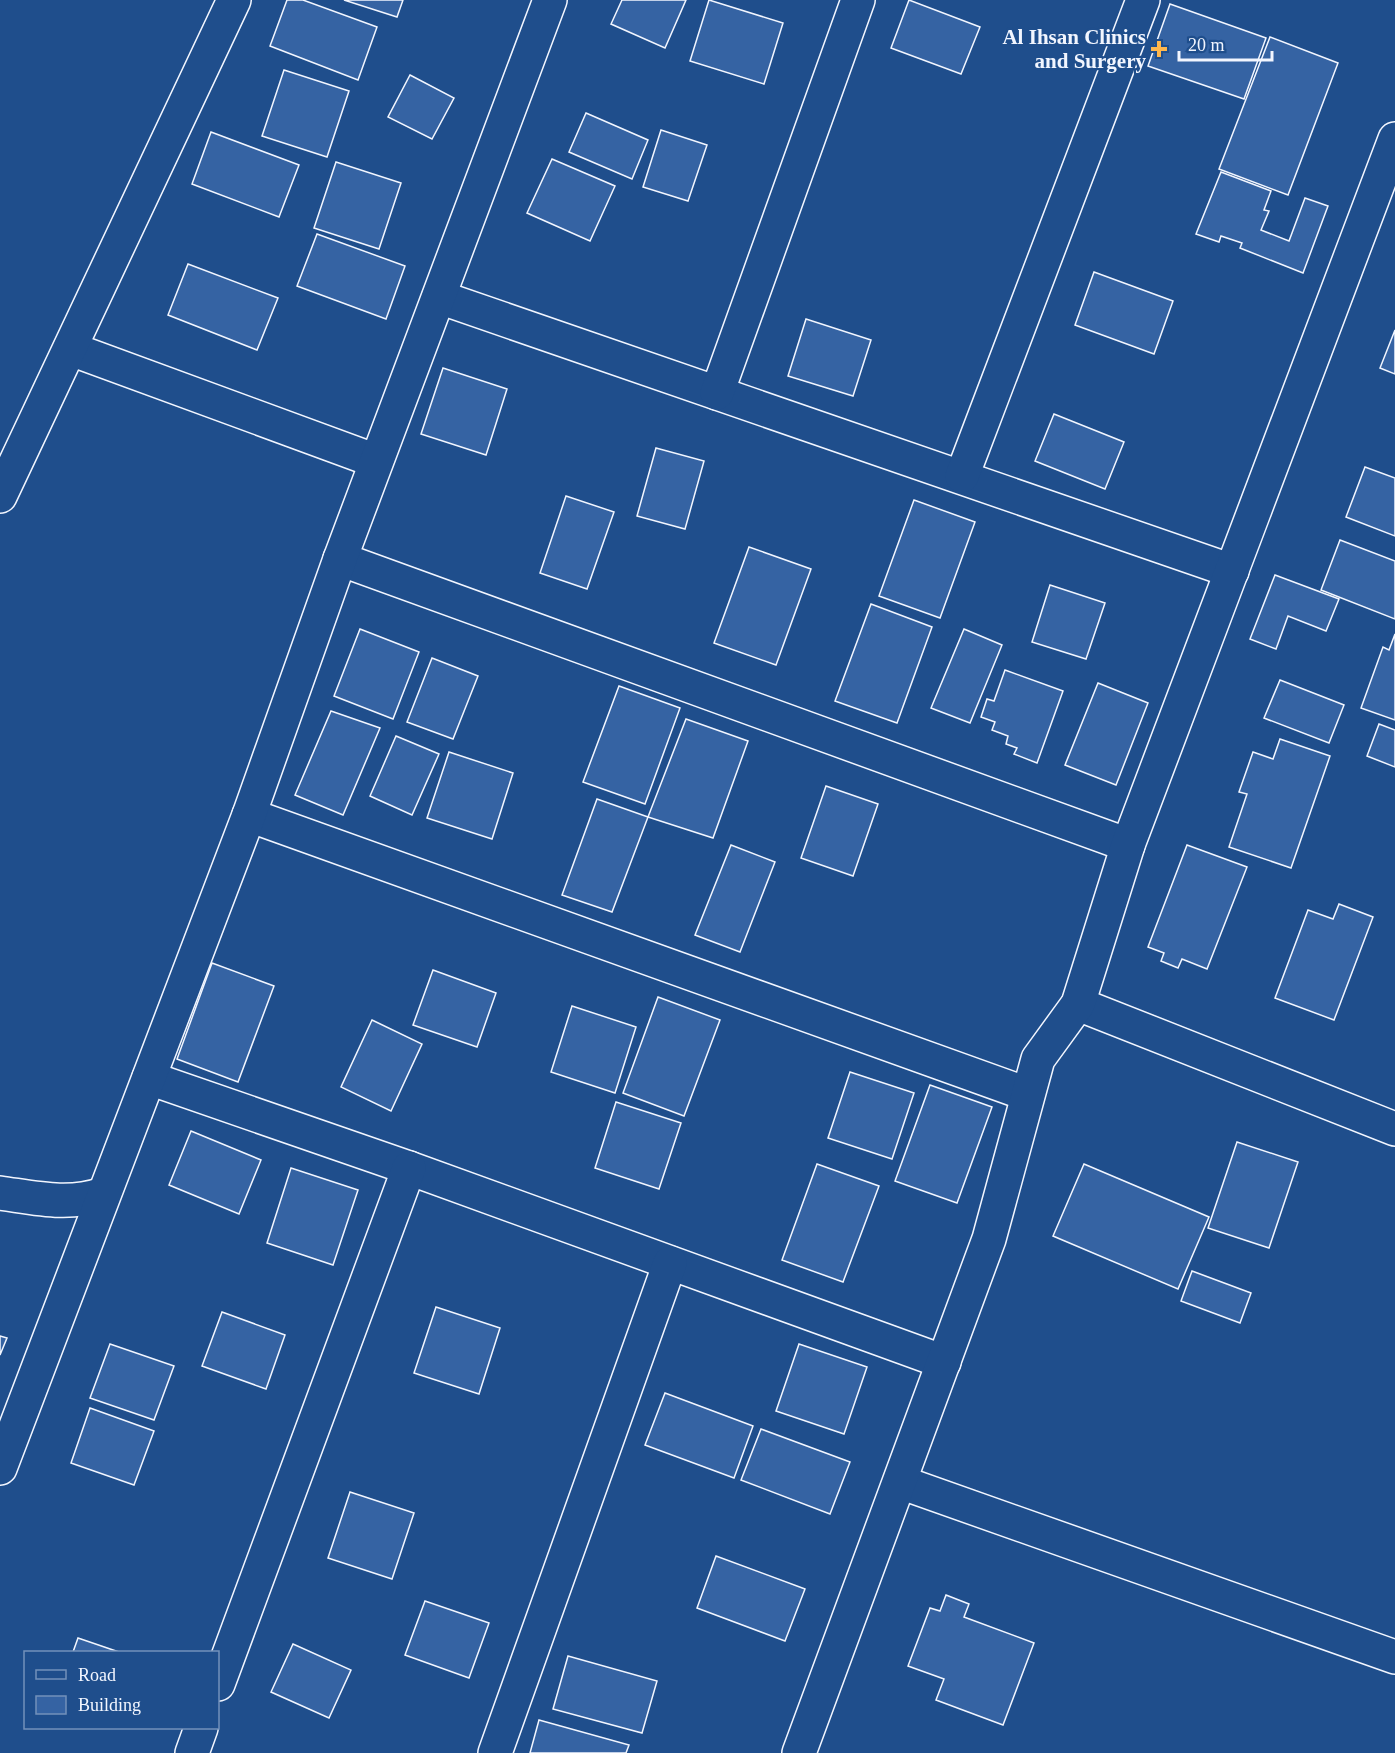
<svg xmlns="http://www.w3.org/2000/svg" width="1395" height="1753" viewBox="0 0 1395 1753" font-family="'Times New Roman',serif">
<rect width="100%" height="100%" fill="#1f4e8c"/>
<g fill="#3563a3" stroke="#f2f6ff" stroke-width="1.5">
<path d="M287 0H303L377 27 358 80 270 46Z"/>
<path d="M344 0H403L397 17Z"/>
<path d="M622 0H686L665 48 611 24Z"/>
<path d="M709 0 783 23 764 84 690 61Z"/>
<path d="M909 0 980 27 961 74 891 48Z"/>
<path d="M1170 4 1266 38 1244 99 1148 66Z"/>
<path d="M1270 37 1338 63 1288 195 1219 169Z"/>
<path d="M284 70 349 91 327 157 262 136Z"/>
<path d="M410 75 454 98 432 139 388 117Z"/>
<path d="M586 113 648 140 632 179 569 152Z"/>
<path d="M661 130 707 145 688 201 643 187Z"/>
<path d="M211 132 299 165 279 217 192 184Z"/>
<path d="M552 159 615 186 590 241 527 213Z"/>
<path d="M336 162 401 183 379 249 314 228Z"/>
<path d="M1221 172 1271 191 1264 210 1269 211 1261 230 1289 241 1305 198 1328 206 1303 273 1240 248 1242 243 1221 236 1219 242 1196 234Z"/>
<path d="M317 234 405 266 386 319 297 286Z"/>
<path d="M188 264 278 298 257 350 168 315Z"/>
<path d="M1094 272 1173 301 1154 354 1075 325Z"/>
<path d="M806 319 871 340 853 396 788 376Z"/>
<path d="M1395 330V374L1380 368Z"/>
<path d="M443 368 507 389 486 455 421 434Z"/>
<path d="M1054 414 1124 442 1105 489 1035 461Z"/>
<path d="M656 448 704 461 685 529 637 516Z"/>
<path d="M1365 467 1395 478V536L1346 517Z"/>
<path d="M566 496 614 512 587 589 540 573Z"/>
<path d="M914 500 975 522 940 618 879 596Z"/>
<path d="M1340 540 1395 561V619L1321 590Z"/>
<path d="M749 547 811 569 776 665 714 643Z"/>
<path d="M1275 575 1339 599 1326 631 1288 616 1276 649 1250 639Z"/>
<path d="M1050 585 1105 603 1086 659 1032 642Z"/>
<path d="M871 604 932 627 897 723 835 701Z"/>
<path d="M360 629 419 652 393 719 334 696Z"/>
<path d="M964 629 1002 645 970 723 931 708Z"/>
<path d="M1395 634V720L1361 708 1383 647 1389 650Z"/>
<path d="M432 658 478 676 453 739 407 722Z"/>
<path d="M1005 670 1063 691 1037 763 1014 754 1017 748 1006 744 1008 736 992 730 995 722 981 717 987 699 994 701Z"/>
<path d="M1280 680 1344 705 1329 743 1264 718Z"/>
<path d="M1098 683 1148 703 1116 785 1065 765Z"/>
<path d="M619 686 680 708 645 804 583 782Z"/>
<path d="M331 711 380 728 343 815 295 795Z"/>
<path d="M686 719 748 741 713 838 648 817Z"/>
<path d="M1379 724 1395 730V767L1367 756Z"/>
<path d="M396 736 439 754 412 815 370 796Z"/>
<path d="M1280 739 1330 756 1291 868 1229 847 1247 794 1239 792 1253 752 1273 759Z"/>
<path d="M449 752 513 773 492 839 427 818Z"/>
<path d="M826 786 878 804 853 876 801 858Z"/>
<path d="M597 799 648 817 612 912 562 895Z"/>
<path d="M731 845 775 862 740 952 695 935Z"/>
<path d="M1187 845 1247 867 1207 969 1182 959 1178 968 1161 961 1164 953 1148 947Z"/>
<path d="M1339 904 1373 917 1334 1020 1275 998 1308 910 1333 919Z"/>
<path d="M212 963 274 986 238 1082 177 1059Z"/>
<path d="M433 970 496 993 477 1047 413 1025Z"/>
<path d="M658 997 720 1020 684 1116 623 1093Z"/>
<path d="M572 1006 636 1027 615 1093 551 1072Z"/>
<path d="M372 1020 422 1044 391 1111 341 1087Z"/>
<path d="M850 1072 914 1093 892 1159 828 1138Z"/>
<path d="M930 1085 992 1107 957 1203 895 1181Z"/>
<path d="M616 1102 681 1123 659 1189 595 1168Z"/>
<path d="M191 1131 261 1160 239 1214 169 1185Z"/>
<path d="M1237 1142 1298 1162 1269 1248 1208 1228Z"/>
<path d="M817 1164 879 1186 843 1282 782 1260Z"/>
<path d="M1084 1164 1209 1217 1178 1289 1053 1236Z"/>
<path d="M291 1168 358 1190 333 1265 267 1243Z"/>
<path d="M1192 1271 1251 1293 1240 1323 1181 1301Z"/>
<path d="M436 1307 500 1328 479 1394 414 1373Z"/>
<path d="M222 1312 285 1335 266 1389 202 1366Z"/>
<path d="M0 1336 7 1338 0 1355Z"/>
<path d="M110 1344 174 1366 154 1420 90 1398Z"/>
<path d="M799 1344 867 1367 844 1434 776 1411Z"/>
<path d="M665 1393 753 1426 734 1478 645 1445Z"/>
<path d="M90 1408 154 1431 134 1485 71 1463Z"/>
<path d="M761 1429 850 1462 830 1514 741 1480Z"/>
<path d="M350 1492 414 1513 392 1579 328 1558Z"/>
<path d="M716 1556 805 1589 785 1641 697 1608Z"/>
<path d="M946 1595 969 1604 964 1617 1034 1643 1003 1725 936 1700 944 1679 908 1666 930 1608 940 1611Z"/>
<path d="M425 1601 489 1623 469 1678 405 1655Z"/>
<path d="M78 1638 119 1652H73Z"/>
<path d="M293 1644 351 1670 329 1718 271 1692Z"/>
<path d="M568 1656 657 1681 642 1733 553 1709Z"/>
<path d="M539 1720 629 1745 626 1753H530Z"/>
</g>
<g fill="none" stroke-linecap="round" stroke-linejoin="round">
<g stroke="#f2f6ff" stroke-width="36">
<g id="minor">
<path d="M439 297 1232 571"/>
<path d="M71 349 376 461"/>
<path d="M717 393 858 0"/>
<path d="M962 476 1143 0"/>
<path d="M0 496 234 0"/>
<path d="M340 559 1128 845"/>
<path d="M249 815 1027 1094"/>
<path d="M1078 1004 1395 1129"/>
<path d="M149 1078 409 1168 944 1362"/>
<path d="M0 1193C36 1198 68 1206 103 1194"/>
<path d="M0 1468 249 815 340 559 550 0"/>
<path d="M900 1482 1395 1657"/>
<path d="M218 1684 409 1168"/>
<path d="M192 1753 201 1728"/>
<path d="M495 1753 670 1263"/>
<path d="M799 1753 989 1239 1038 1059 1078 1004 1128 845 1395 139"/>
</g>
</g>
<use href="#minor" stroke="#1f4e8c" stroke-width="33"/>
</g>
<path fill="#ffb74d" stroke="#1f4e8c" stroke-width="2" d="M1156 40h6v6h6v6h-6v6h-6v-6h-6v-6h6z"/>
<g text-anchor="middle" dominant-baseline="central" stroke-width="4.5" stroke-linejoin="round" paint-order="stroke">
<g font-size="21" font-weight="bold" fill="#f2f6ff" stroke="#1f4e8c" text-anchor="end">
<text x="1146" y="37">Al Ihsan Clinics<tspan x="1146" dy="24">and Surgery</tspan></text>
</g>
</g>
<rect x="24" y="1651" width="195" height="78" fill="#1f4e8c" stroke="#7391ba" stroke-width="1.5"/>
<rect x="36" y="1670" width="30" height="9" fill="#1f4e8c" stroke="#7391ba" stroke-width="1.5"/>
<text x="78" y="1681" font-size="18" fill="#f2f6ff">Road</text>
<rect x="36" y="1696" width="30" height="18" fill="#3563a3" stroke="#7391ba" stroke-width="1.5"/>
<text x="78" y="1711" font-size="18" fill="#f2f6ff">Building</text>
<path d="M1179 51v9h93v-9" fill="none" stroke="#f2f6ff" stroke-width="3"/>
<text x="1188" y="51" font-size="18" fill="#f2f6ff" stroke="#1f4e8c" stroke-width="4.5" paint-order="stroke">20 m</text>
</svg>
